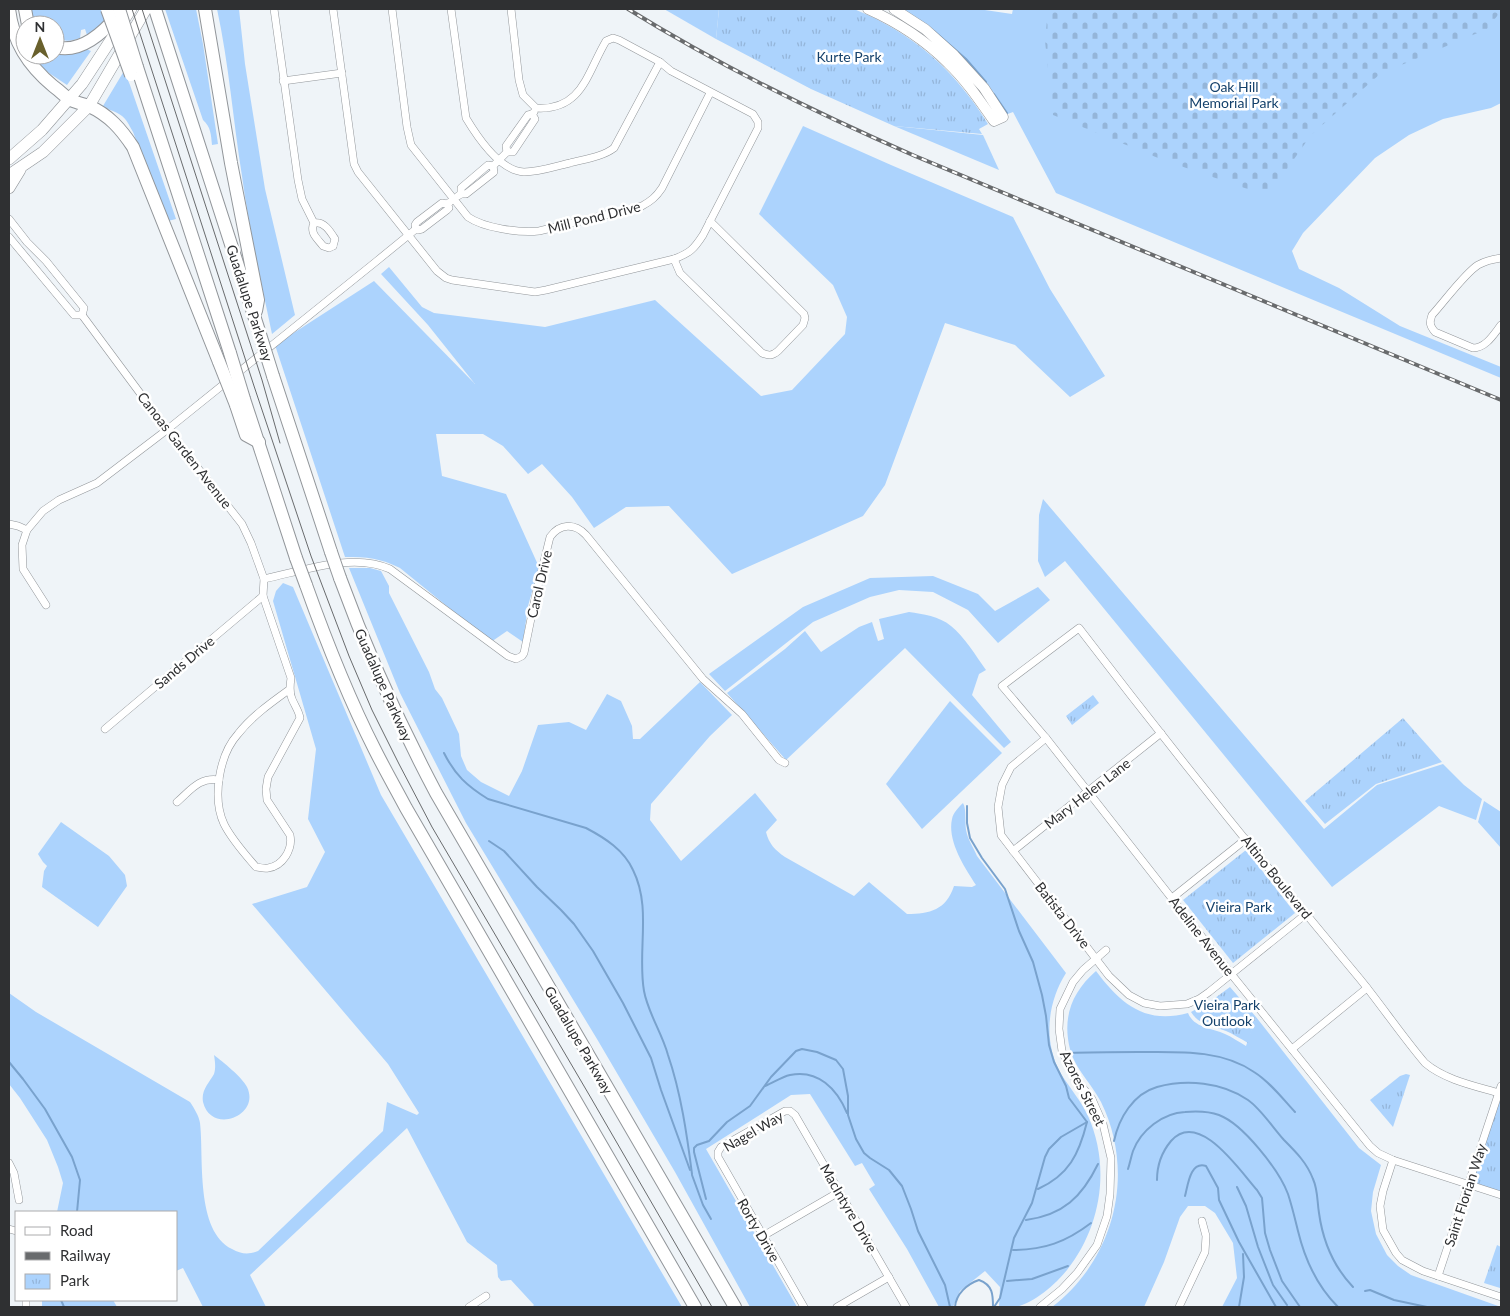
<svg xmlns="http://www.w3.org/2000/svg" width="1510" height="1316" viewBox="0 0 1510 1316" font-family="Lato,sans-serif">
<defs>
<pattern id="cemetery-stones" width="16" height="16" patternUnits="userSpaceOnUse" patternTransform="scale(1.25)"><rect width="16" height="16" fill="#acd3fd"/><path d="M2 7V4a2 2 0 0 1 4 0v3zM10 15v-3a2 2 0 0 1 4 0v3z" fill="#94b5d9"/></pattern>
<pattern id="park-tufts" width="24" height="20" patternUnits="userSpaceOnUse" patternTransform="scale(1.25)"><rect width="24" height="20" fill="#acd3fd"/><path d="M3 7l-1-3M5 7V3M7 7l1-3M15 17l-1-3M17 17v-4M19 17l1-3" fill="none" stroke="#94b5d9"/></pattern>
</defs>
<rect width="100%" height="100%" fill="#eff4f8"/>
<g fill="#acd3fd">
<path d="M32 9H101L105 18 104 23 87 35 85 29 81 30 80 38C68 42 66 42 55 36V25H36L32 18Z"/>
<path d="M165 9H196L203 44 218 144 212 145C211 135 211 127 203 120Z"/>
<path d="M217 9H239L245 64 265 189 294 311 295 315 272 334C261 281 249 229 242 176 233 120 229 64 217 9Z"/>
<path d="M664 9H719L716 39Z"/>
<path d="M898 9H978L1012 14 1013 9H1501V103L1491 108 1443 119 1409 135 1375 158 1303 233 1292 251 1299 269 1339 288 1400 326 1501 367V378L1056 193 1013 112 1005 115 986 86Z"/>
<path d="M86 49 91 51 67 85 46 71 32 55 69 54Z"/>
<path d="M124 71 130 85 176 219 168 221 133 132C124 115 123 115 105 108L103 106Z"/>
<path d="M803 126 891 165 1013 217 1050 289 1105 376 1070 397 1015 345 945 323 885 485 863 516 732 574 669 506 626 507 594 528 572 497 542 464 528 474 503 446 483 434H436L442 476 506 494 539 567 528 606 523 642 507 631 491 642 400 568C380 558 367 557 345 557L275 345 374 281 475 384 428 325 381 274 389 267 422 307 434 313 545 327 655 300 761 396 792 390 845 334 847 317 833 285 759 214Z"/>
<path d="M894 126 983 135 999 170Z"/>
<path d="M1043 499 1324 829 1377 785 1443 764 1464 785 1482 799 1476 820 1439 806 1332 887 1065 561 1045 577 1038 561 1039 515Z"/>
<path d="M349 568H370L381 571 389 586V593L429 672 435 689 442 698 459 734 461 756 467 770 481 782 509 796 522 771 538 725 569 722 586 730 607 694 621 701 632 726 633 739H640L700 682 732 715 710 736 651 804 650 820 681 861 755 793 777 820 766 832C769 844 775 850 785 857L854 896 869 882 907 914C930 914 946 910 954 886L972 887 976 885C965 868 947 841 952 819 953 813 959 807 963 803 967 809 964 825 967 834 969 841 974 849 977 856L1066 973C1047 1003 1043 1042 1061 1074 1070 1088 1081 1101 1088 1116 1111 1167 1101 1227 1067 1270 1056 1284 1032 1305 1014 1307 1010 1308 1004 1307 999 1307L1000 1287 985 1271 960 1291 953 1307H939L907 1249 869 1189 875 1185 862 1163 855 1166 810 1094 791 1095 706 1149 797 1307H750L675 1172 597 1039 466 823 400 693Z"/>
<path d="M933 576 978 594 995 611 1038 587 1050 600 998 643 968 610 933 592 899 590 870 597 813 622 725 691 709 674 803 607 870 578Z"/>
<path d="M283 583 293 587 381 795 682 1307H532L534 1305 511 1280 501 1281 498 1277 497 1265 467 1242 407 1128 250 1275 266 1307H203L183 1268 176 1271V1212H57L63 1183 58 1167 47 1140 20 1098 9 1084V993L36 1012 190 1102C194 1108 199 1116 200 1123 204 1157 195 1231 232 1249 241 1254 248 1255 258 1251L383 1131 387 1102 417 1115 419 1113 388 1064 252 904 307 887 325 852 308 819 316 749 273 601 276 591Z"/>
<path d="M909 612C923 614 939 616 951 626 964 636 976 656 986 670L979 674 972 695 1011 742 1004 748 905 648 786 760 727 693 785 649 805 631 821 652 859 627 872 622 878 641 884 639 879 619Z"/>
<path d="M950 701 1002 753 922 829 886 784Z"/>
<path d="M1484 801 1501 812V848L1478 822Z"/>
<path d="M61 822 109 856 125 875 127 886 98 927 42 887 44 871 47 866 43 862 38 854Z"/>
<path d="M1096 971C1120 1003 1145 1025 1188 1013 1194 1028 1212 1028 1225 1034 1232 1037 1239 1042 1246 1046L1256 1017 1359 1148 1381 1165 1373 1192 1371 1211 1376 1234 1387 1255 1398 1266 1411 1275 1501 1307H1222L1237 1278 1233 1243 1215 1213 1205 1206H1188L1180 1217 1164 1262 1144 1307H1052C1115 1259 1136 1173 1101 1102 1092 1084 1075 1069 1070 1049 1062 1017 1072 992 1096 971Z"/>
<path d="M214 1055C223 1062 242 1077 247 1087 261 1116 211 1135 203 1102 201 1090 209 1083 214 1074 216 1068 215 1061 214 1055Z"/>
<path d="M42 1300H113L117 1307H42Z"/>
</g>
<path fill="url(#cemetery-stones)" d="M1048 9H1501V11L1487 29 1380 74 1311 135 1268 196 1163 160 1053 115 1045 41Z"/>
<g fill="url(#park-tufts)">
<path d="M719 9H854C913 33 955 70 988 124L979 129 982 134 894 126 811 89 716 39Z"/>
<path d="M1093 695 1099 703 1072 725 1066 716Z"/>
<path d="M1403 718 1442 762 1376 784 1325 824 1305 801Z"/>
<path d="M1246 850 1295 913 1233 963 1183 900Z"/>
<path d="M1230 987 1256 1017 1248 1043C1241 1039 1233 1034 1226 1031 1213 1026 1199 1025 1191 1012L1211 1001Z"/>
<path d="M1406 1074 1410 1075 1393 1127 1370 1100 1400 1076Z"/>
<path d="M1501 1092V1193L1471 1183Z"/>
<path d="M1497 1245 1501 1247 1500 1288 1484 1283Z"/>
</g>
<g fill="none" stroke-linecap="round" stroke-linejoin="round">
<g stroke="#79a2cd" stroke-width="2">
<path d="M934 31 966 59 986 82"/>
<path d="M994 94 1007 113"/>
<path d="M444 753C455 775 467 786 488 799L586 828C605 838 624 850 633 870 652 908 637 951 644 991 648 1013 662 1033 668 1055 681 1093 687 1135 692 1174"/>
<path d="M967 806V823L970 838 982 858 1005 889 1019 931 1033 962 1042 995 1046 1016 1049 1045 1054 1062 1066 1086 1069 1098 1087 1122"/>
<path d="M489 841 504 851 537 887 561 910 574 924 593 951 623 1003 651 1058 661 1090 690 1170"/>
<path d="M1069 1053C1092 1052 1115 1052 1138 1052 1177 1052 1221 1049 1254 1072 1270 1082 1282 1098 1295 1112"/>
<path d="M9 1062 23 1079 45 1109 72 1157 80 1180 77 1212"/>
<path d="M765 1086C773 1083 781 1077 790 1075 818 1069 837 1089 847 1113"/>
<path d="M1114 1141C1119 1118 1133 1094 1157 1087 1186 1079 1222 1082 1248 1100 1261 1109 1273 1128 1284 1140 1296 1152 1307 1163 1313 1179 1318 1190 1317 1201 1319 1213 1323 1242 1333 1266 1353 1287"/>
<path d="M1128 1169C1130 1163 1131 1157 1133 1151 1141 1130 1163 1113 1185 1112 1197 1111 1208 1111 1219 1115 1243 1124 1279 1170 1288 1194 1292 1206 1295 1219 1298 1231 1305 1260 1317 1286 1338 1307"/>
<path d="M692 1175 703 1205 711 1219"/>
<path d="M1157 1180C1157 1165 1161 1153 1171 1141 1199 1109 1240 1171 1257 1190L1262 1198 1265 1233 1270 1250 1282 1281 1300 1307"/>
<path d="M1237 1187 1246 1206 1258 1247 1273 1285 1287 1305"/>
<path d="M1038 1189C1069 1175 1079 1154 1087 1122"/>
<path d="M1185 1196C1188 1185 1190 1161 1206 1166L1218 1188 1219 1200 1239 1242 1276 1307"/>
<path d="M706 1199 694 1152V1148L697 1145 709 1141 727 1122 750 1106 771 1077 796 1051 802 1049 817 1052 836 1060 843 1069 848 1096V1115L856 1139 864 1153 870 1158 889 1170 902 1186 911 1209 918 1231 945 1285 950 1307"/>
<path d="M1026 1220C1063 1215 1082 1197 1098 1164"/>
<path d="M1013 1250C1044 1250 1066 1242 1091 1223"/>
<path d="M1007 1281 1032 1279 1068 1266"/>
<path d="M1365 1291 1370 1290 1394 1300 1427 1307"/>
<path d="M61 1300 64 1307"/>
<path d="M955 1307C956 1294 967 1284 979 1280 993 1285 993 1295 993 1307"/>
<path d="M994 1307 1000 1298 1014 1238 1032 1203 1045 1157 1049 1149 1061 1137 1087 1122"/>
<path d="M1239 1307 1244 1277 1243 1254"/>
</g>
<g stroke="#92969a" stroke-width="8">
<g id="street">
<path d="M274 9 298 180 302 199 314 223C309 233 318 239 323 246L329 248 333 246"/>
<path d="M333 9 354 164 358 172 437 271 446 278 452 280 535 292 546 290 674 259C690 253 694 249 703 235L758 128V122L753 114 671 71 660 62 619 40 613 38 606 41C587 73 582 111 536 108L523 95 519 80 511 9"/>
<path d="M392 9 407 127 411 145 468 217C484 228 519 233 539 231L642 206C651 201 656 197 662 188L710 93"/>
<path d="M451 9 466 118C478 138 500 171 524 172 540 172 556 166 570 163 585 159 602 157 614 148L660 62"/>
<path d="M283 81 342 73"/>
<path d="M507 152 506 146 528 115 532 114 534 112"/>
<path d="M461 194V188L488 165 493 166 507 152H513L535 119 532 114"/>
<path d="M458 196 461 194H466L494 172 493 166"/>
<path d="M9 219 27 242 46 261 84 308 82 315"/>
<path d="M314 223C324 221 330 231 335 239L333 246"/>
<path d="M416 229 415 225 417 222 442 203 447 204 450 202"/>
<path d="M9 237 74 315H82"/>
<path d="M1501 258C1494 259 1485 261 1478 265 1465 273 1444 302 1432 315 1429 323 1430 326 1435 332L1473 348C1486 348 1494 334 1501 325"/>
<path d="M674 259 680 273 762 353C769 356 772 356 778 351L803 325 805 318 804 314 710 221"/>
<path d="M82 315 160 420 242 524 251 543 264 579 263 596 291 678C290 685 289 692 292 699 295 706 299 711 300 718L268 777 266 789 267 800 290 835C293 849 283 866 268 868 264 869 259 867 256 867 244 853 232 840 224 824 212 798 219 755 238 734 252 716 272 702 290 689"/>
<path d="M9 524 18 526 27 530"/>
<path d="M264 579C302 571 353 552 390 569L508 656 516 659 522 656 524 653 536 594 550 537C560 523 575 523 586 535L703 679 742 714 779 760 785 763"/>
<path d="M46 605 23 569 22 545 27 530 43 511 59 500 97 483 168 429 378 260 416 229 418 230 422 229 447 210 449 208 447 204"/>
<path d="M105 729 263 596"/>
<path d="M1046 738 1011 767 1002 785 998 807 1001 835 1109 976 1129 995 1144 1003 1160 1006 1187 1004 1199 999 1209 992 1306 914"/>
<path d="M177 802C191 790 199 777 219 780"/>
<path d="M1013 851 1161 733"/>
<path d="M1172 898 1246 839"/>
<path d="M1292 1049 1367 988"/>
<path d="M1499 1093C1475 1086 1445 1080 1425 1063 1402 1036 1382 1006 1360 979 1264 864 1170 747 1079 628L1002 686 1046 738 1232 975 1370 1146 1378 1153 1393 1160 1501 1195"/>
<path d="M1393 1160 1383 1191 1380 1206 1383 1230 1396 1253 1402 1260 1423 1271 1501 1297"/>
<path d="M9 1163 14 1173 19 1200"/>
<path d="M9 1229 16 1231"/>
<path d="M763 1236 839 1192"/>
<path d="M1438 1276 1501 1086"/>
<path d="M26 1300V1307"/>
<path d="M469 1307 486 1296"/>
<path d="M804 1307 718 1157V1152L721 1147 785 1111H790L795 1115 906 1307"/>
<path d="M837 1307 889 1277"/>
<path d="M1040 1307 1062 1289 1077 1273 1097 1245 1107 1216 1110 1194 1111 1158 1103 1124 1092 1099 1074 1077 1062 1051 1059 1029 1060 1009 1073 982 1083 970 1106 950"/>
<path d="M1179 1307 1205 1252 1206 1236 1202 1221"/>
</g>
</g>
<g stroke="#92969a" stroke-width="11">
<path id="secondary" d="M868 9C897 22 925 40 948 63 966 80 980 101 994 121L1003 117 984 88 954 55 925 29 894 9"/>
</g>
<g stroke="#92969a" stroke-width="12">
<g id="primary">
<path d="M9 159 42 130 82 84 131 9"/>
<path d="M9 175 43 152 89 106 146 9"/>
<path d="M9 188 20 170"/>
</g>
</g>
<g stroke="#92969a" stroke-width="14">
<g id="highway">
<path d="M9 9C13 42 28 65 53 86 59 90 65 97 71 100 77 103 83 104 89 106 109 115 121 129 133 147L219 362"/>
<path d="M25 9 28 25"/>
<path d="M155 9 259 331"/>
<path d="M205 9 231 163 258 300 256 311"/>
<path d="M55 47C81 54 103 33 118 15"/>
<path d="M137 67 230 353"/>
<path d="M273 376 331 552"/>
<path d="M244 399 296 558"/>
<path d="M236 405 246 435 259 442"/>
<path d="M340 578C367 652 399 723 436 793L735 1307"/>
<path d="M306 585C326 641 348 697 375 750 385 770 396 789 406 808L695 1307"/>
</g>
</g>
<use href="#street" stroke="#fff" stroke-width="7"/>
<use href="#secondary" stroke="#fff" stroke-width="10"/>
<use href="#primary" stroke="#fff" stroke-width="11"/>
<use href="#highway" stroke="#fff" stroke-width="12"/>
<g stroke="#696b6d" stroke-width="1">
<path d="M132 9 254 386 311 556 349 656 372 710 399 764 432 827 591 1098 712 1307"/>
<path d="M142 9 262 380 280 443"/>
</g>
<g stroke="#696b6d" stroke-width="4">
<path id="rail" d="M628 9C720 66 816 113 915 156L1501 400"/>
</g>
<use href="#rail" stroke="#fff" stroke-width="2" stroke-dasharray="5.5" stroke-linecap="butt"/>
<g stroke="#92969a" stroke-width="14" stroke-linecap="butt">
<g id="highway-bridge">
<path d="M107 9 131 75"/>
<path d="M119 9 137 67"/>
<path d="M259 331 273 376"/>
<path d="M230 353 244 399"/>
<path d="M219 362 236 405"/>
<path d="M331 552 340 578"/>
<path d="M296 558 306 585"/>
</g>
</g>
<use href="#highway-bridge" stroke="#fff" stroke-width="12"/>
</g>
<g text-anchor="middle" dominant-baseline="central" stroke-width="5" stroke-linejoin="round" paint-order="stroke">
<g font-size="14" fill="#14416b" stroke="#fff">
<text x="849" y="56">Kurte Park</text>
<text x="1234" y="86">Oak Hill<tspan x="1234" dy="16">Memorial Park</tspan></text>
<text x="1239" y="906">Vieira Park</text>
<text x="1227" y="1004">Vieira Park<tspan x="1227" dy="16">Outlook</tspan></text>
</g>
<g font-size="14" fill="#2f3032" stroke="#fff">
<text transform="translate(594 217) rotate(-14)">Mill Pond Drive</text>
<text transform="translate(250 303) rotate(72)">Guadalupe Parkway</text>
<text transform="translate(185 450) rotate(52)">Canoas Garden Avenue</text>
<text transform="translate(539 584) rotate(-77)">Carol Drive</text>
<text transform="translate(184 662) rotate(-40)">Sands Drive</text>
<text transform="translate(384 685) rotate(66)">Guadalupe Parkway</text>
<text transform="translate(1087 793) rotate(-38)">Mary Helen Lane</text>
<text transform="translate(1277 877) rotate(51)">Altino Boulevard</text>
<text transform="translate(1063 915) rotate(52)">Batista Drive</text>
<text transform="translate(1202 936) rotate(52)">Adeline Avenue</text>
<text transform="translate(579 1040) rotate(60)">Guadalupe Parkway</text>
<text transform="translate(1083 1088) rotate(63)">Azores Street</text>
<text transform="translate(753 1131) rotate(-30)">Nagel Way</text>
<text transform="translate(1465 1195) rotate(-72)">Saint Florian Way</text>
<text transform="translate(849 1208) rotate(60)">MacIntyre Drive</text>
<text transform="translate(759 1230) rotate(60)">Rorty Drive</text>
</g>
</g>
<rect width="1510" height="1316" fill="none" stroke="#2f3032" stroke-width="20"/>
<rect x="15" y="1211" width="162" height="90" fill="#ffffff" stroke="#acacad"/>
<rect x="25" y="1227" width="25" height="8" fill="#ffffff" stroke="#acacad"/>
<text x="60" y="1236" font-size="15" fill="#2f3032">Road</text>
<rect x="25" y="1252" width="25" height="8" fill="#696b6d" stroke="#acacad"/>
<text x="60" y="1261" font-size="15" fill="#2f3032">Railway</text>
<rect x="25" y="1274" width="25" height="15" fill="url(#park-tufts)" stroke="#acacad"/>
<text x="60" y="1286" font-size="15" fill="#2f3032">Park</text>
<g transform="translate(40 40)"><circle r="24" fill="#ffffff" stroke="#acacad"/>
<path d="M0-4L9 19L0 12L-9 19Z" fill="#69602c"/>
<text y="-8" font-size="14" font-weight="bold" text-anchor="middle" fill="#2f3032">N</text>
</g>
</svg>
